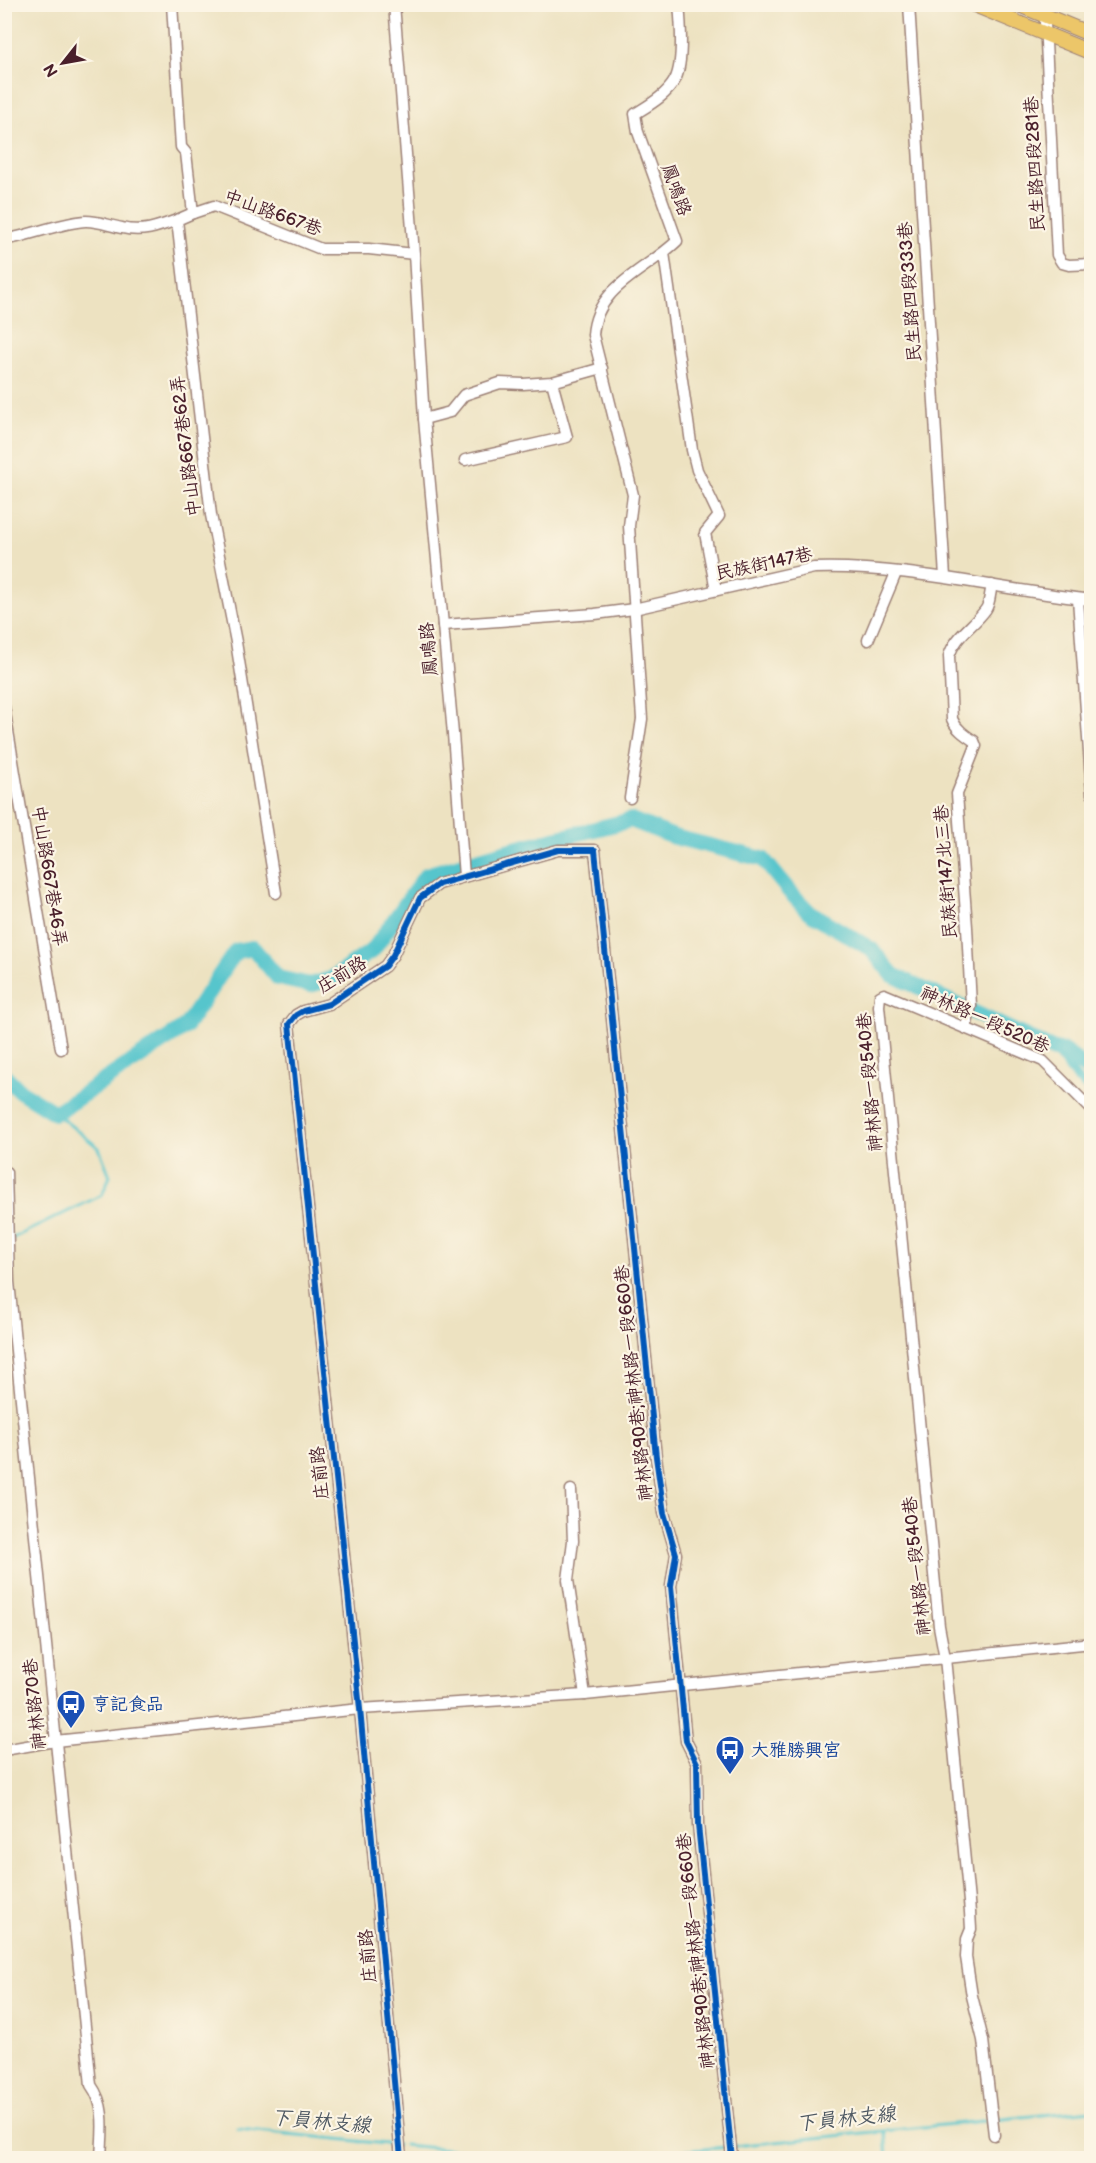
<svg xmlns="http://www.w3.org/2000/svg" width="1096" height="2163" viewBox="0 0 1096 2163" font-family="'Balsamiq Sans','LXGW WenKai TC',sans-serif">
<rect width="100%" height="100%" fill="#fcf5e5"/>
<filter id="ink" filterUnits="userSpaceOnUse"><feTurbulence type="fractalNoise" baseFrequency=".0167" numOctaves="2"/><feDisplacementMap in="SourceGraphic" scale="12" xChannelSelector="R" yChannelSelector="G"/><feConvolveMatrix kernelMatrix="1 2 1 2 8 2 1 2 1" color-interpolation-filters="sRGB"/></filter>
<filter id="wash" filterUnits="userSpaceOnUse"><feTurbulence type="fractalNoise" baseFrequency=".008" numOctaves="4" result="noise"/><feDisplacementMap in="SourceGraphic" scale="24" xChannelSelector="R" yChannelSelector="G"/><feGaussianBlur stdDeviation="1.35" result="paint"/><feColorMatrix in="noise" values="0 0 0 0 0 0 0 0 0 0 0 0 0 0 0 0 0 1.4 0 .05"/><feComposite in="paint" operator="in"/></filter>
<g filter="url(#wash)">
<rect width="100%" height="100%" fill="#ede2c1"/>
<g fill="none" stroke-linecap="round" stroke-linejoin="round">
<g stroke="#57c5cc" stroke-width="3">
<path d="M11 1239 102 1195 110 1176 99 1148 55 1113"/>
<path d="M238 2129 397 2145"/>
<path d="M885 2132 887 2158"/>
<path d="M404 2145 545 2158"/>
<path d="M734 2146 1092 2110"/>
<path d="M604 2158 728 2147"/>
</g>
<path stroke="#57c5cc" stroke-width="9" d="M1054 1050 1077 1079 1092 1092"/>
<path stroke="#57c5cc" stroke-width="16" d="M4 1075 20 1091 55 1113 185 1027 236 951 253 948 278 978 310 985 331 979 373 950 426 875 511 850 631 820 674 837 763 859 789 891 809 912 871 949 893 975 1054 1050 1063 1051 1092 1072"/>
</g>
</g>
<g filter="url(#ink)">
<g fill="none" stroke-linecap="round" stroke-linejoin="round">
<g stroke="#9c8076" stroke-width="13">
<g id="minor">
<path d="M172 4 181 147 186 153 193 213 177 220 211 515 236 642 276 893"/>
<path d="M394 4 414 254 424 419 453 734 464 876"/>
<path d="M909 4 945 577"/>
<path d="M1044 4 1057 255 1062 263 1069 265 1092 264"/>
<path d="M193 213 214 206 321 249H369L414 254"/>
<path d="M4 237 13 238C32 234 69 221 86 221 99 221 110 226 122 228 142 233 158 227 177 220"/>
<path d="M664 253 692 450 697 470 719 516 705 533 716 590"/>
<path d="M424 419 450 412 464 395 500 383 523 384 552 382 602 368"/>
<path d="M465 460 567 437 552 382"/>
<path d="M1078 599 1092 794"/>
<path d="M443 625 595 614 634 609 814 568C908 565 999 590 1092 600"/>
<path d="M868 640 896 573"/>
<path d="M4 707 61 1049"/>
<path d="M630 798 642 719 629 526 633 495 593 335C596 286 646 271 677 241L638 132 635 114C649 105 666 96 675 80 684 62 681 25 679 4"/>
<path d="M966 1028 971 1006 967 927 957 794 976 746 974 741C965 735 956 729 952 719L949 656C955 636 974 626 986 609 990 603 990 592 992 585"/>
<path d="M4 1172H6L9 1282 91 2085C107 2107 102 2133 101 2158"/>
<path d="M571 1490 573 1541 568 1580 585 1695"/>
<path d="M4 1750 55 1741 360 1709 585 1695 1092 1643"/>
<path d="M994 2135 983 2040 972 1996 966 1957 967 1939 971 1929 970 1912 945 1658 939 1626 879 1006 880 996 884 994 1043 1061 1092 1110"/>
<path d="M401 2158 360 1709 289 1024 296 1015 303 1011 329 1004 385 966 393 955 420 898 439 884 558 850H595L656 1457 664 1513 676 1554 671 1586 686 1741 697 1763 698 1825 732 2158"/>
</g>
</g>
<g stroke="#9c8076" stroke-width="16">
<g id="major">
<path d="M972 4 1092 53"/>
<path d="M1017 4 1092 35"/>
</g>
</g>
<use href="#minor" stroke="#fff" stroke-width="10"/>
<use href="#major" stroke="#ecc669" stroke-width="14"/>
<g stroke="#fcf5e5" stroke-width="10">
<path id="cycleway" d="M401 2158 360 1709 289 1024 296 1015 303 1011 329 1004 385 966 393 955 420 898 439 884 558 850H595L656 1457 664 1513 676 1554 671 1586 686 1741 697 1763 698 1825 732 2158"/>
</g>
<use href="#cycleway" stroke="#0057b8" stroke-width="6"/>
</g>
</g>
<defs>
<g id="bus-pin" transform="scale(1.5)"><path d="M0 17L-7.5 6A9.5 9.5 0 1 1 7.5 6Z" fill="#1a4fb4" stroke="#fcf5e5"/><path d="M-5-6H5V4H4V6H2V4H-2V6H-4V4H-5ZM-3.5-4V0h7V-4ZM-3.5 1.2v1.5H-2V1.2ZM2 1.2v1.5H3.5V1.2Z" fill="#fff"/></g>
</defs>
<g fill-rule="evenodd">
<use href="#bus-pin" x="71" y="1704"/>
<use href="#bus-pin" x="730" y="1750"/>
</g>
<g text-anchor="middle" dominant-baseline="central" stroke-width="4.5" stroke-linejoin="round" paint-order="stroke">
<g font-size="18" fill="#4a1f2b" stroke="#fcf5e5">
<text transform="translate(1035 164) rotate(-93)">民生路四段281巷</text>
<text transform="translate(676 190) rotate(70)">鳳鳴路</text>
<text transform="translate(273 213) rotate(20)">中山路667巷</text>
<text transform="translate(910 292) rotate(-94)">民生路四段333巷</text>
<text transform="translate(186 446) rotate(-97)">中山路667巷62弄</text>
<text transform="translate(764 564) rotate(-12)">民族街147巷</text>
<text transform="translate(429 649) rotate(-95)">鳳鳴路</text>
<text transform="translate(946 872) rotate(-94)">民族街147北三巷</text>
<text transform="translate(49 876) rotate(81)">中山路667巷46弄</text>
<text transform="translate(342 975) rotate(-31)">庄前路</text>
<text transform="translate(985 1020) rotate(24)">神林路一段520巷</text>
<text transform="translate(870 1082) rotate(-95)">神林路一段540巷</text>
<text transform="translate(634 1383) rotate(-96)">神林路90巷;神林路一段660巷</text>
<text transform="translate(320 1473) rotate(-96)">庄前路</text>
<text transform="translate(917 1566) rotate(-96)">神林路一段540巷</text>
<text transform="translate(35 1704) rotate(-96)">神林路70巷</text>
<text transform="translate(696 1951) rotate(-96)">神林路90巷;神林路一段660巷</text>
<text transform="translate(368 1956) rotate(-95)">庄前路</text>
</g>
<g font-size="18" fill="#164399" stroke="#fcf5e5" text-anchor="start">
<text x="92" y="1704">亨記食品</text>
<text x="751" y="1750">大雅勝興宮</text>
</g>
<g font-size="20" font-style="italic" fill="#4f5963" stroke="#fcf5e5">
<text transform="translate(846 2119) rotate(-6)">下員林支線</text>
<text transform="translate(321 2122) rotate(5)">下員林支線</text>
</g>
</g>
<rect width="1096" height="2163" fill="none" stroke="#fcf5e5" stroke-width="24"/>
<g transform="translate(63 63) rotate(239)" stroke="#fcf5e5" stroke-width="4.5" paint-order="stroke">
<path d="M0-4.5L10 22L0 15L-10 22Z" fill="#4a1f2b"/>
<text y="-9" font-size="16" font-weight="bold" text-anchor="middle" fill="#4a1f2b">N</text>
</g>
</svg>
